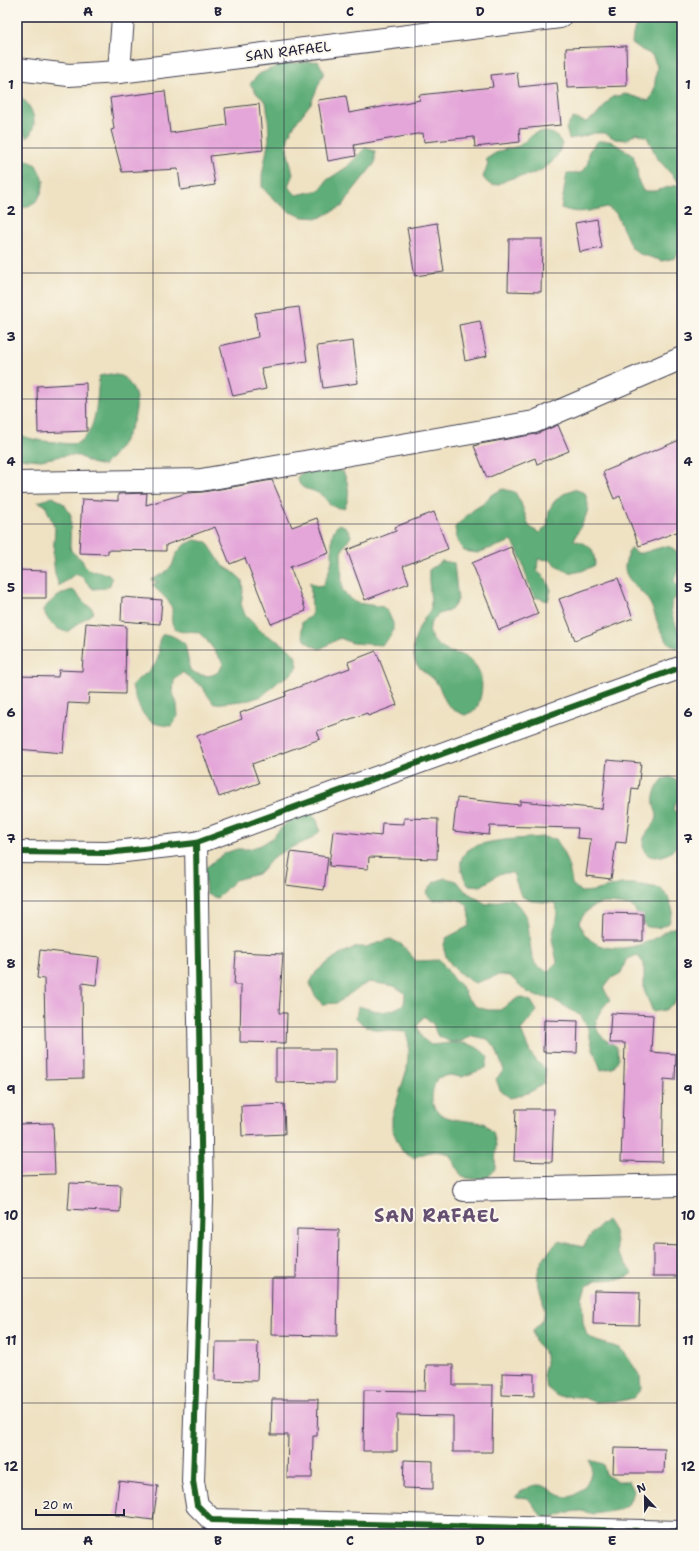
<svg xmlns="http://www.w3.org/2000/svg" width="699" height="1551" viewBox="0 0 699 1551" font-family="'Shantell Sans',sans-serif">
<rect width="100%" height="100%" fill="#fbf7ec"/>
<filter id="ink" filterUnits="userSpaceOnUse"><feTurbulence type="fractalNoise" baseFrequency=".025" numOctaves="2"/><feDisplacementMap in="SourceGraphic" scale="8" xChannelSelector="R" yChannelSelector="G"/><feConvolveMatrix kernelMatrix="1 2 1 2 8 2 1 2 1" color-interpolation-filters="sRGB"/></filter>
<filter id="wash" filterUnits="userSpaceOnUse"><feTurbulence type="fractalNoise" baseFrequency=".012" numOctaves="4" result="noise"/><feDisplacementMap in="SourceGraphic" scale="16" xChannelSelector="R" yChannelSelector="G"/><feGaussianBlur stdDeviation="0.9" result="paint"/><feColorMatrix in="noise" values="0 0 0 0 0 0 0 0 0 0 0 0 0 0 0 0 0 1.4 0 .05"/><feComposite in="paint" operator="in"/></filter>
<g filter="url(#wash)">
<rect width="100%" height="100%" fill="#efe2c3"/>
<g fill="#5ead78" stroke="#40685a">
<path d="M645 17H682V221L681 224 682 248 675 258 663 261 640 254 631 247 616 213 607 207C589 211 579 215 561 208L567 173H581L588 163 589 151 598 141H610L633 155 637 168 638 180 643 191H655L680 184 657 158 647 137 636 133 627 140 615 139 605 133H594L581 137 569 139 566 128 573 118 586 122 597 115 612 97 625 94 649 101 654 90 657 66 652 55 642 50 632 43C633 33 634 22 645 17Z"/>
<path d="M318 61 324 72 311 103 295 124 288 137 287 150 293 174 288 186 296 195 320 190 327 180 347 167 365 148 375 151V163L351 193 343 206 319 218 303 217 290 212 270 196 262 187V175L269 139 268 115 266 102 257 94 250 84 259 74 282 64Z"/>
<path d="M17 94C32 104 41 124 27 138L17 123Z"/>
<path d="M539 132C552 132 556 133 562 144 558 160 545 170 530 175 524 176 518 176 512 178 500 182 492 192 483 177L488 164 486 159 499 151 519 146 533 134Z"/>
<path d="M17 152 20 156 36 165 44 181C40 202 37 203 17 210Z"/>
<path d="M110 374 122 376C128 381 132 386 135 394 142 418 120 451 103 466L91 463 79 456 68 455 41 460 17 458V433C30 440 41 441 55 442 62 443 71 445 77 443 98 435 97 395 99 376Z"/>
<path d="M331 468 343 472C349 482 351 498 344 508 326 509 329 498 318 493 307 487 301 492 297 477L306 470Z"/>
<path d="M503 489 515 492 521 503 529 526 539 533 548 525C547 504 556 497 574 489L585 493C586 497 588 502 588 506 588 517 578 529 574 540 590 545 594 547 595 565 576 575 567 576 551 560L538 559 537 571 546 579 551 590 548 601 535 597C524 578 525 560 512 541L477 553 464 551 457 541 455 527 473 510 483 504 491 495Z"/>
<path d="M53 497 64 504 71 515 70 546 72 552 82 560 84 565 89 570 108 574 112 579 110 585 106 588 93 589 80 575 75 574 59 586 55 574 53 556 55 528 45 505 38 502Z"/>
<path d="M339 524C346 526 349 529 351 536L341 552 342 589 350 599 357 603 383 607 388 612 393 623V631L390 637 382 645 352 643 340 638 320 649C306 644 300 638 302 622L312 615C312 604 311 593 310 582L316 586 323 585C327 577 330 569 332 560 333 548 328 533 339 524Z"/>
<path d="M195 540 207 542 222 565 233 572 242 580 243 592 241 604 245 615 263 633 286 646 295 655 298 666 290 675 279 681 262 696 250 700 214 704 201 686 182 672 174 680 173 693 177 704 178 716 171 726C163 725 155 725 149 720 141 715 134 695 132 686 139 675 154 672 158 658 161 648 155 643 163 634 172 634 178 639 185 644L190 670C202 678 219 679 223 663 218 656 205 635 197 632 189 630 179 635 174 627 169 621 173 615 172 609 170 600 158 591 152 585L158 582 151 580 163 574 172 566 176 554 184 545Z"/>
<path d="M666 546C677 548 684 557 679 569 677 573 675 576 674 581L681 591 679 596C659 605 683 629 681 644L677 648C658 641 658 615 648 600 639 586 617 577 628 556V553L632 548 636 553H642Z"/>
<path d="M442 561 454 563 458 600 451 610 439 614 431 622C430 625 429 631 430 634 432 641 441 648 447 651 452 653 458 653 462 655 486 666 485 690 476 710L465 715C442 707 447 699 436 682 431 675 419 670 416 663 409 648 417 631 425 617 427 614 431 610 431 607 431 595 428 583 429 570Z"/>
<path d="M73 590 86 604 91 607 94 612 67 632C55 629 48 622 44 611H42C49 602 61 592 73 590Z"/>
<path d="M670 777C681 782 682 787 682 798L675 804 673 809 682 818C682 824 684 834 681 839 679 843 675 848 672 851 661 860 642 860 643 843 643 832 656 827 657 816 657 812 654 809 654 804 652 795 657 787 663 779Z"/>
<path d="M309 811 317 820 320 831 311 839 286 850 275 856 258 874 235 880 217 898 206 894 204 869 225 853 237 849H249L261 845 271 839 288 821Z"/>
<path d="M542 837 556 839C565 853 570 868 572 884L581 892 594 891 621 884H634L660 888 668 897 673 911 669 923 658 928 646 927 632 906C607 903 594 897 579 922 581 925 582 930 584 933 601 956 634 949 656 938 659 936 662 933 666 931 670 928 676 927 681 926L682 928V991L674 1003 665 1010 653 1012 644 990V964L637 955 626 960 621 973 610 979 604 989 610 1000C590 1019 591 1034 616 1046L619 1058 613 1068 601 1070 593 1049 587 1026 581 1016 551 998 538 997 527 992 510 976 499 975 475 983C463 977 447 965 444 950 443 947 445 941 446 938L469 926C474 895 455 898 432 900L426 893 434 882 445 878 457 881 465 891 486 904 511 898C517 904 523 909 526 918 531 930 528 957 537 966 539 968 545 969 548 971L557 962 552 939 557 914 555 903 531 901 521 896 513 873H501L481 886 468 885C462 875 456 860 467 851 481 839 523 839 542 837Z"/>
<path d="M390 939 401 944 416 961 440 960 454 980 463 988 468 999 477 1007 488 1010H500L519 997 531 1001 537 1011 521 1030C528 1048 530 1057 546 1069L544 1083C533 1092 524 1095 510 1098L500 1090 496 1079 504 1070 495 1047 487 1039 473 1036 462 1041 450 1042 437 1035 433 1024 424 1016 417 1026 422 1038 431 1045C454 1043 472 1038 488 1057L486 1068 462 1077 449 1075 437 1078C419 1121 454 1119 484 1123L493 1132 496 1144 495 1169 487 1178 473 1179 462 1177 449 1154C434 1149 428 1152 413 1158L402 1151 392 1129V1117L407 1069 409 1044 406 1032 377 1030 365 1026 356 1018 358 1006C378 1011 385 1016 404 1004L405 993 394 986 369 982 358 988 337 1003 322 1004 314 994 310 983 316 972 335 957 355 947H366Z"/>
<path d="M607 1220 614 1231 618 1254 633 1273 622 1279 596 1280 586 1287 582 1298 583 1322 587 1335 596 1341 620 1348 627 1356 640 1376 641 1389 633 1398 621 1401 594 1402 582 1397 557 1396 547 1388 543 1376 546 1363 544 1351 535 1342 533 1330C536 1327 540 1324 542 1321 550 1306 535 1288 538 1272 541 1259 550 1249 559 1241L583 1247C590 1235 596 1228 607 1220Z"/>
<path d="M590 1460 603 1464 606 1475 617 1481H629L634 1491 629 1503 618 1510 594 1514 581 1511 568 1512 556 1517 543 1518 528 1498 515 1497C522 1490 535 1481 546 1487 552 1490 558 1496 566 1497 578 1497 589 1484 591 1472 592 1469 591 1464 590 1460Z"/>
</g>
<g id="blocks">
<g fill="#e4a6d9">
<path d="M626 46 627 86 567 88 566 48Z"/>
<path d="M517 72 519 87 557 83 561 125 519 129 520 142 475 147 474 137 424 142 423 133 354 145 356 156 328 161 318 100 346 96 349 113 420 100 419 95 493 87 491 75Z"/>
<path d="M165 91 170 133 227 125 225 108 259 104 263 150 210 156 215 185 181 190 178 169 122 172 111 130 114 129 110 98Z"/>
<path d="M597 219 602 248 580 252 575 223Z"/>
<path d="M437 223 444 272 415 276 407 228Z"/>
<path d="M509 239H542L541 292 508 291Z"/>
<path d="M299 307 307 361 261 368 266 389 233 396 220 346 258 337 255 313Z"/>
<path d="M480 321 487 356 465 361 459 325Z"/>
<path d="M353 341 358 383 323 388 317 346Z"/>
<path d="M86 383 87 431 38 433 37 386Z"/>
<path d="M558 425 569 451 537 464 535 458 487 478 474 446 480 444 536 434Z"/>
<path d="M682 439V530L639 546 620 496 614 499 603 472Z"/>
<path d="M272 480 292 527 317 518 329 553 290 567 306 611 271 624 245 558 230 564 215 527 166 545V551L108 550V554L79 553 82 499 118 501V494L147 493 146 505 187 493 203 492Z"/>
<path d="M434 512 448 549 403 566 409 583 365 600 347 550 396 531 395 527Z"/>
<path d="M511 547 538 614 499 630 472 563Z"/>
<path d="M17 570 46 571V598H17Z"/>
<path d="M618 578 633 618 575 640 559 599Z"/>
<path d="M122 597 162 600 160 624 121 621Z"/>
<path d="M86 623 126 626 125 694 89 693 88 704 68 703 63 753 17 749V676L58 677 59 670 82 671Z"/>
<path d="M376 651 397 705 368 716 367 713 317 731 320 739 252 764 259 783 219 797 197 736 242 719 240 713 286 696 285 692 350 668 348 662Z"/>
<path d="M607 760 641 763 638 789 632 788 626 843 616 842 611 879 586 876 591 839 577 838 578 828 490 826 489 835 453 831 457 798 520 805V801L602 809Z"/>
<path d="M404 818 438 819 437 859 369 857 368 869 329 866 333 831 381 836 382 823 404 824Z"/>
<path d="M291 852 328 857 324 890 286 885Z"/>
<path d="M603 913 643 914V941H602Z"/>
<path d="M40 950 99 957 96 985 82 983 83 1078 46 1079 44 979 37 978Z"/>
<path d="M236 952 283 954 279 1013H287L286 1043 240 1042 241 985H234Z"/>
<path d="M611 1013 653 1015 651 1052 676 1054 675 1080 664 1079 662 1162 621 1161 625 1043H609Z"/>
<path d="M544 1020 578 1021 577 1053 543 1052Z"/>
<path d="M276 1049H335V1083L276 1082Z"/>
<path d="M284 1104 285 1134 242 1136 241 1106Z"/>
<path d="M516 1109H554L552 1162 514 1161Z"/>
<path d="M53 1123 55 1174 17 1175V1124Z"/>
<path d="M70 1183 121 1185 120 1212 68 1209Z"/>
<path d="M297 1229 339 1230 337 1336 271 1335 272 1278H296Z"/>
<path d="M653 1245 682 1246V1276H653Z"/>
<path d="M594 1291 640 1292 639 1325 593 1324Z"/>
<path d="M216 1342H258L257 1381 215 1380Z"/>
<path d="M426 1365H453V1385H493L492 1452H453V1416L397 1415V1451H363L364 1390 425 1391Z"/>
<path d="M502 1373 534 1374V1396L502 1395Z"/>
<path d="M272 1399H318L317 1436H313L312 1478H287L288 1435H271Z"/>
<path d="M614 1448 665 1449 664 1473H613Z"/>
<path d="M404 1460 433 1461V1489L403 1488Z"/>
<path d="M119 1481 158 1486 153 1520 115 1515Z"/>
</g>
</g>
</g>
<g filter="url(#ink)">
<use href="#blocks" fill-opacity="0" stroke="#413f4f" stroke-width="1"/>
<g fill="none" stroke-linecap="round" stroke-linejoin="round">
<g stroke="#413f4f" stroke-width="24">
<g id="minor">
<path d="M17 69 69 75 119 72 560 17"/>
<path d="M119 72 123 17"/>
<path d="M17 483 201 480 534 422 682 358"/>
<path d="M196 843 202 1200 193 1481 197 1505 212 1520 682 1532"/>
<path d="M17 852 107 853 196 843 682 667"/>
<path d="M464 1190 682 1185"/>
</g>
</g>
<use href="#minor" stroke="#fff" stroke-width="22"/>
<g stroke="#fbf7ec" stroke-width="8">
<g id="cycleway">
<path d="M196 843 202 1200 193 1481 197 1505 212 1520 682 1532"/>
<path d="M17 852 107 853 196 843 682 667"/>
</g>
</g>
<use href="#cycleway" stroke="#1b5e20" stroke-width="6"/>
</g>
</g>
<path fill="none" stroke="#22223b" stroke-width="1" stroke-opacity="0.55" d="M153 17V1534M284 17V1534M415 17V1534M546 17V1534M17 148H682M17 273H682M17 399H682M17 524H682M17 650H682M17 776H682M17 901H682M17 1027H682M17 1152H682M17 1278H682M17 1403H682"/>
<g text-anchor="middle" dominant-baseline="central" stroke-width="4" stroke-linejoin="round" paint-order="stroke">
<g font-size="14" fill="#22223b" stroke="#fbf7ec">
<text transform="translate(288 51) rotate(-7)">SAN RAFAEL</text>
</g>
<g font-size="18" font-weight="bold" letter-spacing="1" fill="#665072" stroke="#fbf7ec">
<text x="437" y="1216">SAN RAFAEL</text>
</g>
</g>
<rect width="699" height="1551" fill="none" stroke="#fbf7ec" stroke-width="44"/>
<g transform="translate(645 1497) rotate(338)" stroke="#fbf7ec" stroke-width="3" paint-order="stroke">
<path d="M0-3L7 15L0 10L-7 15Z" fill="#22223b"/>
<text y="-6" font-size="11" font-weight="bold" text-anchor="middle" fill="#22223b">N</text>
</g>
<path d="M36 1509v6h88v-6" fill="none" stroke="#22223b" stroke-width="2"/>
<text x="42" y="1509" font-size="12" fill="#22223b" stroke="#fbf7ec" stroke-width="3" paint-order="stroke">20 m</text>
<rect x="22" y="22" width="655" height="1507" fill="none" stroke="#22223b" stroke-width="1.5"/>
<g font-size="13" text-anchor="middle" font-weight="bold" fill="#22223b">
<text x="88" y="16">A</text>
<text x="218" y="16">B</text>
<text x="350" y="16">C</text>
<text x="480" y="16">D</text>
<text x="612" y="16">E</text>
<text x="11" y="89">1</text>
<text x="688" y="89">1</text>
<text x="11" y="215">2</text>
<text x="688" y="215">2</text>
<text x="11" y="341">3</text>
<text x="688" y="341">3</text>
<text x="11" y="466">4</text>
<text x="688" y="466">4</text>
<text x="11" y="592">5</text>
<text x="688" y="592">5</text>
<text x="11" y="717">6</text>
<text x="688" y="717">6</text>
<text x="11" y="843">7</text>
<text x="688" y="843">7</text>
<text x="11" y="968">8</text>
<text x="688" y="968">8</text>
<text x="11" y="1094">9</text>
<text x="688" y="1094">9</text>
<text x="11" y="1220">10</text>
<text x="688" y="1220">10</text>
<text x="11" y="1345">11</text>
<text x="688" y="1345">11</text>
<text x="11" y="1471">12</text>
<text x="688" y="1471">12</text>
<text x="88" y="1545">A</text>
<text x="218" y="1545">B</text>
<text x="350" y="1545">C</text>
<text x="480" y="1545">D</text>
<text x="612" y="1545">E</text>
</g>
</svg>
